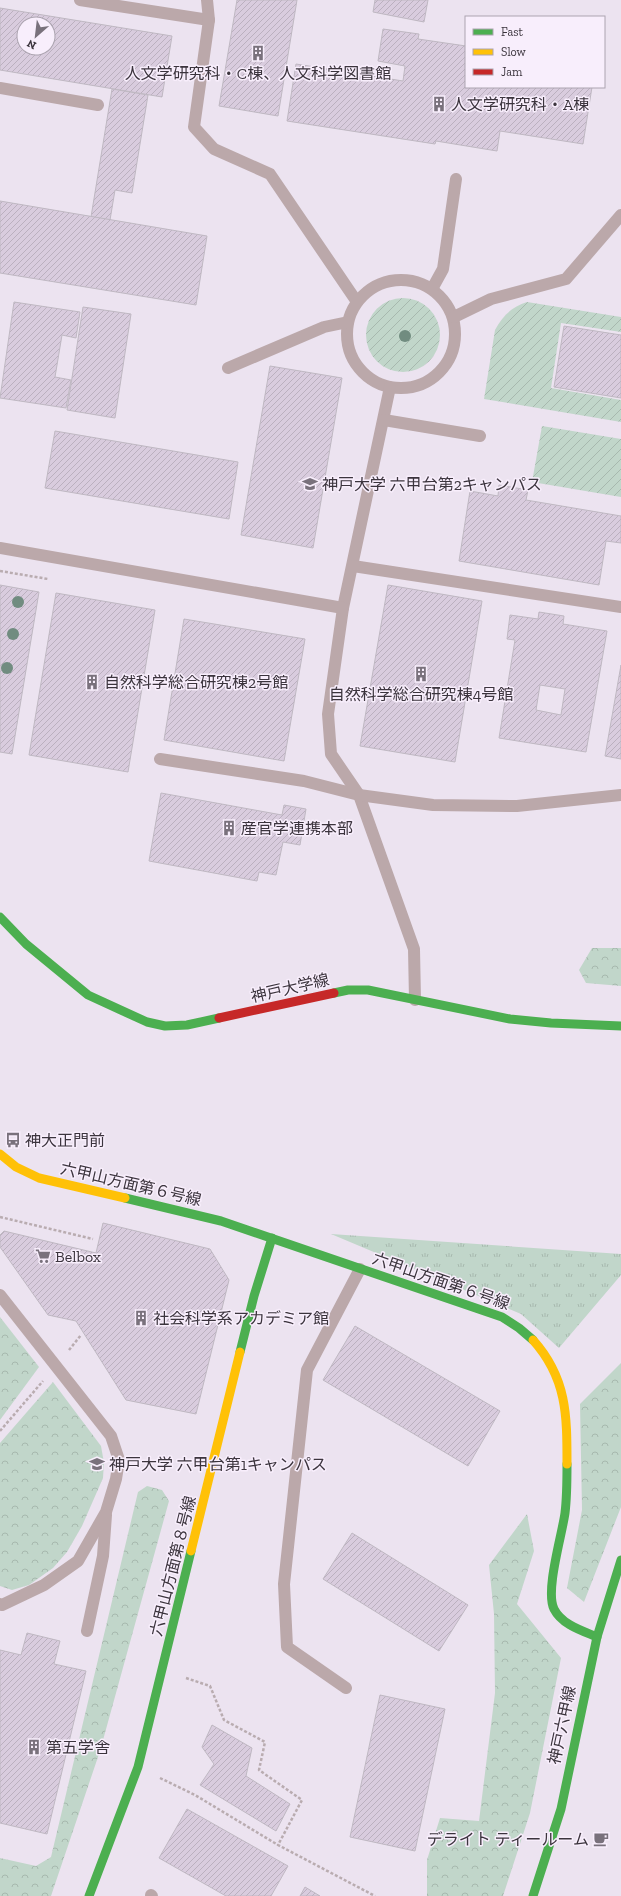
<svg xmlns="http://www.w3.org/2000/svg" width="621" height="1896" viewBox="0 0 621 1896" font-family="'Zilla Slab','Noto Sans JP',serif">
<defs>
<pattern id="grass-tufts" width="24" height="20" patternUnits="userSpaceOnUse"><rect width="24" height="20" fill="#c1d6ca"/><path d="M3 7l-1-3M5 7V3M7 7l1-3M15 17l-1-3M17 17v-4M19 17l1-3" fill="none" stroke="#a7b8ae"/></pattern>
<pattern id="forest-crowns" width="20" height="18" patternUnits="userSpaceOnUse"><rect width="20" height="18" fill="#c1d6ca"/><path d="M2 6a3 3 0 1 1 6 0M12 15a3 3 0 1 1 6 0" fill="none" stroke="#a7b8ae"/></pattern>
<pattern id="garden-furrows" width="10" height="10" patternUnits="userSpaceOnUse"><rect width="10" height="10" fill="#c1d6ca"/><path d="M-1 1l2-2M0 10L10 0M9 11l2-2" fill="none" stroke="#a7b8ae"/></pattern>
<pattern id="building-hatch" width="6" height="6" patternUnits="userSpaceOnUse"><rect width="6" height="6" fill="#d9ccde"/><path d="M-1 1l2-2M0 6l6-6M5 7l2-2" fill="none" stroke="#bbb0bf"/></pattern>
</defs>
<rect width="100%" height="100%" fill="#ece3f0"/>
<path fill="url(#grass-tufts)" d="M331 1234 621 1254V1275L559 1348 521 1314Z"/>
<g fill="url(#forest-crowns)">
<path d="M592 948H621V986L586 983 579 970Z"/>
<path d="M0 1317 39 1367 0 1420Z"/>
<path d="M621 1363V1507L584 1602 567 1588 582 1510 580 1404Z"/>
<path d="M53 1382 101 1446 104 1463 103 1478 82 1526 67 1552 53 1568 29 1585 12 1590 0 1586V1443Z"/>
<path d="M147 1486 162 1490 169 1501 100 1751 51 1896H0V1858L36 1866 51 1857 138 1492Z"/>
<path d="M527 1514 534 1551 517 1604 561 1658 530 1813 503 1896H427V1860L440 1818 479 1821 495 1693 494 1614 489 1565Z"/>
</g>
<g fill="url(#garden-furrows)">
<circle cx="403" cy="335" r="37"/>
<path d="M527 302 621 317V332L561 323 551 388 621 400V422L484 399 495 330C503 315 512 307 527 302Z"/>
<path d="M542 426 621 439V497L532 482Z"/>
</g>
<g fill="url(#building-hatch)" stroke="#bfb8c2" fill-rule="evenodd">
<path d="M237 0H297L278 116 219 106Z"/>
<path d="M375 0H428L424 22 373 12Z"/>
<path d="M0 8 172 36 162 97 0 70ZM24 24H48V48H24Z"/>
<path d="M383 29 419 34 418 39 466 46V87H592L583 144 500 131 497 151 436 141 435 144 287 121 296 64 403 81 405 66 378 61Z"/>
<path d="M112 89 148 95 132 193 115 190 110 220 91 217Z"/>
<path d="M0 201 207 236 196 305 0 273Z"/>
<path d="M14 302 80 312 76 338 62 335 55 377 71 380 66 408 0 398Z"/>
<path d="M83 307 131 314 115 418 67 410Z"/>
<path d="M564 326 621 335V398L554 387Z"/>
<path d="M270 366 342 378 313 548 241 535Z"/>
<path d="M55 431 238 462 229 519 45 488Z"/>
<path d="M499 485 528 490 526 500 621 516V543L606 541 599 585 459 561 470 491 498 496Z"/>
<path d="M0 585 39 592 12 754 0 752Z"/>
<path d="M388 585 482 601 455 762 360 746Z"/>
<path d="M56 593 155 610 128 772 29 755Z"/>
<path d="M539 612 564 616 563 624 607 631 586 752 499 738 515 640 507 639 510 615 538 619ZM540 685 565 689 561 715 536 710Z"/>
<path d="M184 619 305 639 284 761 164 740Z"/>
<path d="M621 665V759L605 756Z"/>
<path d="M161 793 282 815 284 805 306 809 300 845 283 842 276 875 259 872 257 881 149 861Z"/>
<path d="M103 1223 210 1249 229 1280 196 1414 126 1400 76 1321 48 1315 0 1247V1235L4 1231 96 1253Z"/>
<path d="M355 1326 500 1411 468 1466 323 1380Z"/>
<path d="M352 1533 468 1605 439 1651 323 1579Z"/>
<path d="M27 1633 60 1641 54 1664 86 1671 47 1834 0 1823V1650L21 1655Z"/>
<path d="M380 1695 445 1709 415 1851 350 1837Z"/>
<path d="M212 1725 252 1748 246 1776 290 1804 276 1831 200 1785 214 1764 202 1747Z"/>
<path d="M187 1809 288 1866 271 1896H226L159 1858Z"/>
<path d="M305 1887 320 1896H300Z"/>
</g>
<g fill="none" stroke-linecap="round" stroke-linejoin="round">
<g stroke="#b9acb0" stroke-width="2.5" stroke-dasharray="3 2" stroke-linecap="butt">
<path d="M0 571 48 579"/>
<path d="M0 1217 93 1239"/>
<path d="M69 1350 81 1335"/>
<path d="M0 1431 43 1381"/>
<path d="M186 1678 210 1686 224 1720 265 1742 259 1770 302 1800 278 1845 375 1896"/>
<path d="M160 1778 195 1795 278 1845"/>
</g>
<g stroke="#bba8aa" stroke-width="12">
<path d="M80 0 209 20"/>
<path d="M207 0 209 20 194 127 214 149 270 174 357 302"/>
<path d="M0 88 98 105"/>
<circle cx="401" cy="334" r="54"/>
<path d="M432 289 443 269 456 179"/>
<path d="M454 317 491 299 566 279 621 215"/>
<path d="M228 368 324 327 348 322"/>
<path d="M390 387 343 608 328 714 331 754 359 795 414 949 415 1000"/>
<path d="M384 420 480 436"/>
<path d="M0 548 343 608"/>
<path d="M353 566 621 607"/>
<path d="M160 759 304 781 359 795 433 805 517 806 621 795"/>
<path d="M0 1295 111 1436 119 1460 116 1479 106 1512 78 1561 44 1585 2 1605 0 1604"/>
<path d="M87 1631 103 1556 106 1515"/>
<path d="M346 1688 287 1647 284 1584 307 1370 360 1269"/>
<path d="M151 1895 152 1896"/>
</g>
<g stroke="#4caf50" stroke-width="9">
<path d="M0 917 26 944 88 995 147 1022 165 1026 187 1025 219 1018"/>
<path d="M334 993 348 990H368L510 1019 551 1023 621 1026"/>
<path d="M125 1198 221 1221 502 1317 519 1328 533 1340"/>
<path d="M240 1352 254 1296 272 1238"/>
<path d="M567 1464C567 1480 567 1497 565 1513 562 1535 545 1591 554 1609 562 1625 583 1631 597 1637"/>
<path d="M89 1896 138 1767 191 1551"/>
<path d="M533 1896 561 1809 597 1637 621 1560"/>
</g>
<g stroke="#ffc107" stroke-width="9">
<path d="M0 1154 16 1167 39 1178 125 1198"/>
<path d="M533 1340C567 1378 567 1415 567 1464"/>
<path d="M191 1551 240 1352"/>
</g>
<path stroke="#c62828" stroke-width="9" d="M219 1018 334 993"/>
</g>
<g fill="#718c80">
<circle cx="405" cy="336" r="6"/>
<circle cx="18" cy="602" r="6"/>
<circle cx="13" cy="634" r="6"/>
<circle cx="7" cy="668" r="6"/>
</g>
<defs>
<g id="building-bare" transform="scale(1.2)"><path d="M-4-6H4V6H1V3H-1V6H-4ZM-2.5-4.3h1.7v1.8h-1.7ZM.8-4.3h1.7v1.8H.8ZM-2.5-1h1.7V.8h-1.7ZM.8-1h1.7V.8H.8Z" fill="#79717c" stroke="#f8eefc" stroke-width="2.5" paint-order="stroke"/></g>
<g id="university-bare" transform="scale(1.2)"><path d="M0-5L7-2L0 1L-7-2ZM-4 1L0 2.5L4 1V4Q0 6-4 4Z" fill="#79717c" stroke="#f8eefc" stroke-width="2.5" paint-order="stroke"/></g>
<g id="bus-bare" transform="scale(1.2)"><path d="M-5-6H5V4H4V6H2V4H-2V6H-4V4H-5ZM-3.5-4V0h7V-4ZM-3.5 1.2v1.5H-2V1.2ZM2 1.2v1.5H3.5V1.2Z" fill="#79717c" stroke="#f8eefc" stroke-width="2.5" paint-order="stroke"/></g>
<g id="supermarket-bare" transform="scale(1.2)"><path d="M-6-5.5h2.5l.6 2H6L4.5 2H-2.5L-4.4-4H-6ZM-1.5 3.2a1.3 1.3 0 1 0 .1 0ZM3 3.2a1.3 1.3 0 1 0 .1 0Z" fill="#79717c" stroke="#f8eefc" stroke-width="2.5" paint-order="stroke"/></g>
<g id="cafe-bare" transform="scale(1.2)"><path d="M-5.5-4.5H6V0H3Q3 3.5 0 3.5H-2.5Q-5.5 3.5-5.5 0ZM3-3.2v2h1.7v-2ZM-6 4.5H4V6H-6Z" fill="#79717c" stroke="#f8eefc" stroke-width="2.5" paint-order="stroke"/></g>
</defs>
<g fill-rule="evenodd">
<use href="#building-bare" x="258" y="53"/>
<use href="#building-bare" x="439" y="104"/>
<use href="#university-bare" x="310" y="484"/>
<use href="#building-bare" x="421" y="674"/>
<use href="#building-bare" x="92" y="682"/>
<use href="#building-bare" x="229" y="828"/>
<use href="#bus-bare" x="13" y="1140"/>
<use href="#supermarket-bare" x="43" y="1256"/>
<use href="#building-bare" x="141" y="1318"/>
<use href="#university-bare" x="97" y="1464"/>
<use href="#building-bare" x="34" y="1747"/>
<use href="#cafe-bare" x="601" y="1839"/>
</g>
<g text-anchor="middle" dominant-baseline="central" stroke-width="3" stroke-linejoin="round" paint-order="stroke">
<g font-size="16" fill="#3b343d" stroke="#f8eefc" text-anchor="start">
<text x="258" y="73" text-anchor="middle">人文学研究科・C棟、人文科学図書館</text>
<text x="451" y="104">人文学研究科・A棟</text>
<text x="322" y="484">神戸大学 六甲台第2キャンパス</text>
<text x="104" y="682">自然科学総合研究棟2号館</text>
<text x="421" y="694" text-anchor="middle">自然科学総合研究棟4号館</text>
<text x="241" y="828">産官学連携本部</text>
<text x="25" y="1140">神大正門前</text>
<text x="55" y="1256">Belbox</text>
<text x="153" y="1318">社会科学系アカデミア館</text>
<text x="109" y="1464">神戸大学 六甲台第1キャンパス</text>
<text x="46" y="1747">第五学舎</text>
<text x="589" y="1839" text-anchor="end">デライト ティールーム</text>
</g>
<g font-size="16" fill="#3b343d" stroke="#f8eefc">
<text transform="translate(290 988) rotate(-13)">神戸大学線</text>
<text transform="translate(131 1184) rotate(13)">六甲山方面第６号線</text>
<text transform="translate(441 1281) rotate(19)">六甲山方面第６号線</text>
<text transform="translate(173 1566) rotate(-76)">六甲山方面第８号線</text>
<text transform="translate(562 1725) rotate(-78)">神戸六甲線</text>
</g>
</g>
<rect x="465" y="16" width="140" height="72" fill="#f8eefc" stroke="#aca4b0"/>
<rect x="473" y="29" width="20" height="6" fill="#4caf50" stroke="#aca4b0"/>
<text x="501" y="36" font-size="12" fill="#3b343d">Fast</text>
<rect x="473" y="49" width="20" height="6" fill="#ffc107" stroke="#aca4b0"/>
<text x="501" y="56" font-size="12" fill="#3b343d">Slow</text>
<rect x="473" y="69" width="20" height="6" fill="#c62828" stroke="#aca4b0"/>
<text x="501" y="76" font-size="12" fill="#3b343d">Jam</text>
<g transform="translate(36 36) rotate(208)"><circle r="19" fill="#f8eefc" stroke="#aca4b0"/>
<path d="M0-3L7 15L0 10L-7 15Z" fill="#79717c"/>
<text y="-6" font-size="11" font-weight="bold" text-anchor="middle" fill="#3b343d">N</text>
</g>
</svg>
